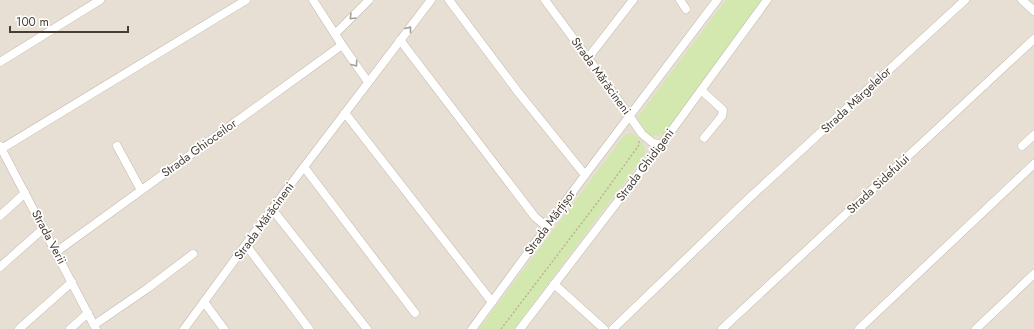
<svg xmlns="http://www.w3.org/2000/svg" width="1034" height="329" viewBox="0 0 1034 329" font-family="Jost,sans-serif">
<rect width="100%" height="100%" fill="#f3eee6"/>
<rect fill="#e7dfd4" x="0" y="0" width="1034" height="329"/>
<g fill="#d2e8ae">
<path d="M726 0H762L666 132 659 136 649 135 637 118Z"/>
<path d="M630 133C638 134 645 146 646 153L514 329H479L624 136Z"/>
</g>
<g fill="none" stroke-linecap="round" stroke-linejoin="round">
<g stroke="#c1b8ab" stroke-width="9">
<g id="minor">
<path d="M313 0 342 45 368 82"/>
<path d="M449 0 518 92 585 175"/>
<path d="M545 0 607 84 642 134 653 143 661 145"/>
<path d="M680 0 686 9"/>
<path d="M1022 0 1034 11"/>
<path d="M335 34 369 0"/>
<path d="M400 40 535 217 547 227"/>
<path d="M588 58 633 0"/>
<path d="M0 62 100 0"/>
<path d="M701 90 723 110 722 116 704 138"/>
<path d="M345 113 492 302"/>
<path d="M0 146 96 329"/>
<path d="M117 146 141 190"/>
<path d="M1022 146 1034 135"/>
<path d="M1 149 246 0"/>
<path d="M304 167 415 313"/>
<path d="M272 209 367 329"/>
<path d="M0 216 25 193"/>
<path d="M246 245 309 329"/>
<path d="M56 252 342 45"/>
<path d="M0 267 44 228"/>
<path d="M554 284 604 329"/>
<path d="M204 302 224 329"/>
<path d="M94 325 148 288 193 254"/>
<path d="M19 329 72 282"/>
<path d="M70 329 88 313"/>
<path d="M184 329 272 209 431 0"/>
<path d="M472 329 585 175 717 0"/>
<path d="M520 329 661 145 767 0"/>
<path d="M613 329 747 200 965 0"/>
<path d="M722 329 1034 39"/>
<path d="M859 329 1034 164"/>
<path d="M976 329 1034 274"/>
</g>
</g>
<path stroke="#c0af99" stroke-width="1.5" stroke-dasharray="2 2" stroke-linecap="butt" d="M501 329 597 203 639 145V141"/>
<use href="#minor" stroke="#fff" stroke-width="8"/>
</g>
<defs><path id="oneway-chevron" d="M-2-3.5L2.5 0L-2 3.5" fill="none" stroke-width="1.6" stroke-linecap="round" stroke-linejoin="round"/></defs>
<g stroke="#a29e9a">
<use href="#oneway-chevron" transform="translate(352 17) rotate(135)"/>
<use href="#oneway-chevron" transform="translate(409 29) rotate(-52)"/>
<use href="#oneway-chevron" transform="translate(355 64) rotate(54)"/>
</g>
<g text-anchor="middle" dominant-baseline="central" stroke-width="3.5" stroke-linejoin="round" paint-order="stroke">
<g font-size="12" fill="#463e35" stroke="#fff">
<text transform="translate(601 76) rotate(54)">Strada Mărăcineni</text>
<text transform="translate(856 100) rotate(-43)">Strada Mărgelelor</text>
<text transform="translate(199 148) rotate(-36)">Strada Ghioceilor</text>
<text transform="translate(645 165) rotate(-53)">Strada Ghidigeni</text>
<text transform="translate(878 184) rotate(-43)">Strada Sidefului</text>
<text transform="translate(264 221) rotate(-54)">Strada Mărăcineni</text>
<text transform="translate(550 222) rotate(-54)">Strada Mărțișor</text>
<text transform="translate(49 237) rotate(62)">Strada Verii</text>
</g>
</g>
<path d="M10 26v6h118v-6" fill="none" stroke="#463e35" stroke-width="2"/>
<text x="16" y="26" font-size="12" fill="#463e35" stroke="#ffffff" stroke-width="3" paint-order="stroke">100 m</text>
</svg>
